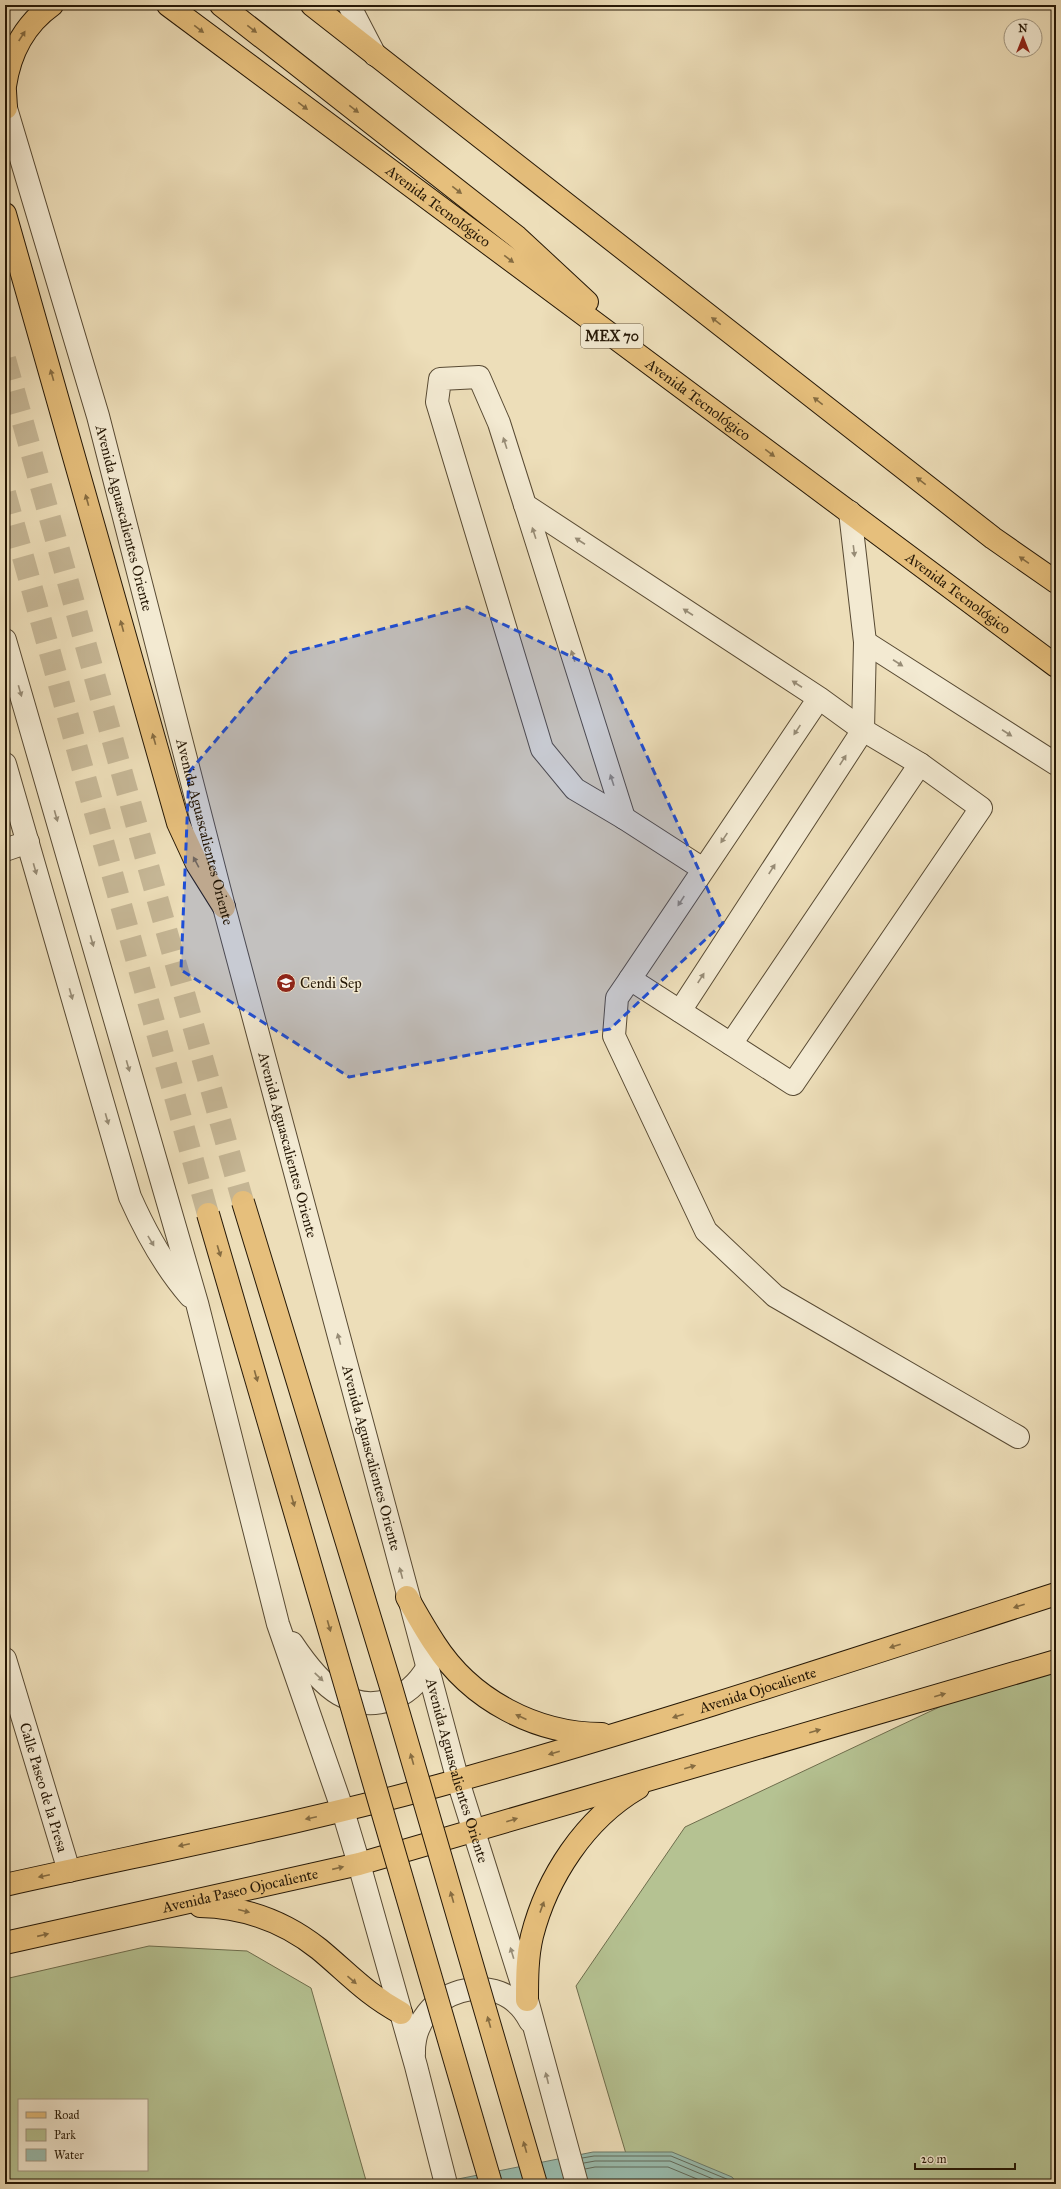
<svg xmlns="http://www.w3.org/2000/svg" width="1061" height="2189" viewBox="0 0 1061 2189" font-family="'IM FELL Great Primer',serif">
<rect width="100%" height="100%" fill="#eddeb9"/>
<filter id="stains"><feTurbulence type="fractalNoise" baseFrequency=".005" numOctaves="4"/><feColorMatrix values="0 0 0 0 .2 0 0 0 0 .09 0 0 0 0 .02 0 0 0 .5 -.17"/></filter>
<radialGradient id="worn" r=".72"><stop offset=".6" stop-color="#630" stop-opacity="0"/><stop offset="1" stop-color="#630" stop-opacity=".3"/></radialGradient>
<g fill="#b5c292" stroke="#6e6d4c" fill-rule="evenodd">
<path d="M1056 1652V2184H635L576 1986 685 1827Z"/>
<path d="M149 1946 247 1951 311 1988 367 2184H5V1979ZM19 2100H147V2170H19Z"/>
</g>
<path fill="#99bcae" stroke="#6b7a6b" d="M593 2152H672L732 2177 738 2184H433Z"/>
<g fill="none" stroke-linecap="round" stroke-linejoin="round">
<g stroke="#606a5a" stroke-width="1">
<path d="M582 2158 594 2156H671L729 2180 733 2184"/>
<path d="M584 2163 595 2161H670L725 2184"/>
<path d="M585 2169 595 2167H668L709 2184"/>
</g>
<g stroke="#c5b695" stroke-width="22" stroke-dasharray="22 11" stroke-linecap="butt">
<path d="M5 359 243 1202"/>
<path d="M5 493 208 1214"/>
</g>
<g stroke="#584a33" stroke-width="24">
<g id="minor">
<path d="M349 5 375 55"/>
<path id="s1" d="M5 105 98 416 224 907 458 1781 527 2000 577 2184"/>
<path d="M525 505 624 818"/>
<path d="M5 640 197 1303 278 1624 343 1811 359 1864 416 2066 446 2184"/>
<path d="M865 642 1056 764"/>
<path d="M5 764 130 1197C146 1233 164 1266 190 1296"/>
<path d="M5 850 28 842"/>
<path d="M703 869 624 818 575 789 542 749 437 402 440 379 479 377 499 423 525 505 819 698 863 730 920 764 981 808 793 1084 630 979 819 698"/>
<path d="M630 979 617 998 614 1036 706 1231 775 1296 1018 1437"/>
<path d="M680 1011 863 730 865 642 850 512"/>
<path d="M731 1044 920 764"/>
<path d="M292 1643C304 1661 320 1683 339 1694 373 1714 409 1699 427 1668"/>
<path id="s2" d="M5 1659 69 1871"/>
<path d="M414 2054C412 1989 501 1963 530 2021"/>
</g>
</g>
<g stroke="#261806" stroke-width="24">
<g id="major">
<path id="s3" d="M168 5 1056 666"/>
<path d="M221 5 517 237 587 302"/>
<path d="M312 5 993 538 1056 582"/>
<path d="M5 86C10 52 24 25 52 5"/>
<path d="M5 91 6 108"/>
<path d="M5 214 178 823 197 864 224 907"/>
<path d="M407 1597C416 1613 425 1629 435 1644 471 1700 536 1734 602 1734"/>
<path id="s4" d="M5 1885C157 1851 310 1822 459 1780 660 1724 858 1658 1056 1594"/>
<path d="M200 1906C244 1907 285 1922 319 1949 348 1973 366 1994 401 2013"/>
<path id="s5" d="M5 1943 359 1864 1056 1661"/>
<path d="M527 2000C527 1979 527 1957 532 1936 547 1877 585 1819 638 1788"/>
</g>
</g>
<use href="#minor" stroke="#f3ead2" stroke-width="22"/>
<use href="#major" stroke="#e6bf7c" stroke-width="22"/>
<g stroke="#261806" stroke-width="24" stroke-linecap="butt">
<g id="major-bridge">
<path d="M243 1202 391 1687 536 2184"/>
<path d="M208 1214 491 2184"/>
</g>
</g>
<use href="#major-bridge" stroke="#e6bf7c" stroke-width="22"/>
</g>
<defs><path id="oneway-solid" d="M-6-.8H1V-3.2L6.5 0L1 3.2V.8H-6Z"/></defs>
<g fill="#866c41">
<use href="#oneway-solid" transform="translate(199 29) rotate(37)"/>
<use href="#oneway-solid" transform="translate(252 29) rotate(38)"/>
<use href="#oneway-solid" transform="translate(22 36) rotate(-57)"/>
<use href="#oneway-solid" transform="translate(303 106) rotate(37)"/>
<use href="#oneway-solid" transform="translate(354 109) rotate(38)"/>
<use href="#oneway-solid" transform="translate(457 190) rotate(38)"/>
<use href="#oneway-solid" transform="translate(509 259) rotate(37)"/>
<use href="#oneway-solid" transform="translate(716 321) rotate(-142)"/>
<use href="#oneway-solid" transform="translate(52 375) rotate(-106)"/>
<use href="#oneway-solid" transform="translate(818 401) rotate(-142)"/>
<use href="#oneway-solid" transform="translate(770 453) rotate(37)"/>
<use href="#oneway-solid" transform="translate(921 481) rotate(-142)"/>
<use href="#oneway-solid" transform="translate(87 500) rotate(-106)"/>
<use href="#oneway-solid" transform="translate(1024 560) rotate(-145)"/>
<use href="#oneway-solid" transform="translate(122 626) rotate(-105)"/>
<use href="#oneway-solid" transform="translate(154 739) rotate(-106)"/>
<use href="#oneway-solid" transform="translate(196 862) rotate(-118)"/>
<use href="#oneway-solid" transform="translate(219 1251) rotate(73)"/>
<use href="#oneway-solid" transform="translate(256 1376) rotate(74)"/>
<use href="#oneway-solid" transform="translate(293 1501) rotate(74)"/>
<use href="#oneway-solid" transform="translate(1019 1606) rotate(162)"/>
<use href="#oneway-solid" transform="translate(329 1626) rotate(74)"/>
<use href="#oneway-solid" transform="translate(895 1646) rotate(162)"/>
<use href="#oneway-solid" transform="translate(940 1695) rotate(-16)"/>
<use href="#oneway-solid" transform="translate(678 1716) rotate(162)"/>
<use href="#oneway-solid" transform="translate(521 1717) rotate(-156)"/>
<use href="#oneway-solid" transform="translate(815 1731) rotate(-16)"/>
<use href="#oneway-solid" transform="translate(554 1753) rotate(164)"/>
<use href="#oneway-solid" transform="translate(412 1759) rotate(-106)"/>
<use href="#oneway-solid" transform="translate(690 1767) rotate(-16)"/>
<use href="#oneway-solid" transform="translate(311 1818) rotate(168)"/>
<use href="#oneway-solid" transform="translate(512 1820) rotate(-17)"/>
<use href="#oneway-solid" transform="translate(184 1845) rotate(168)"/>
<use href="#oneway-solid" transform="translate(338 1868) rotate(-13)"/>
<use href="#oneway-solid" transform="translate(44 1876) rotate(168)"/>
<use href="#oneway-solid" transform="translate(452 1897) rotate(-106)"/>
<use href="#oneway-solid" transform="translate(542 1907) rotate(-70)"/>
<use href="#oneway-solid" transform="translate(244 1911) rotate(14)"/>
<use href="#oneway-solid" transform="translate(43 1935) rotate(-13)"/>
<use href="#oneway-solid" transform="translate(352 1980) rotate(41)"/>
<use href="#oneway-solid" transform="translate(489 2022) rotate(-106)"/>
<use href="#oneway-solid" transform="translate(525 2147) rotate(-106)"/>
</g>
<g fill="#978c76">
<use href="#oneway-solid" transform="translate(505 443) rotate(-108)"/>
<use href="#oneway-solid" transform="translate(534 533) rotate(-108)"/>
<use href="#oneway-solid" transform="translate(580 541) rotate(-147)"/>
<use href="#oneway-solid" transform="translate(854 551) rotate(83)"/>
<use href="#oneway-solid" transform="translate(688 612) rotate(-147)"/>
<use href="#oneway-solid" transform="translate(573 656) rotate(-108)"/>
<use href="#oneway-solid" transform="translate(898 663) rotate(33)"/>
<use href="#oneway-solid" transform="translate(797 684) rotate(-147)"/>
<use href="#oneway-solid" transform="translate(20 691) rotate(74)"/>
<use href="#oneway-solid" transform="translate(797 730) rotate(124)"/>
<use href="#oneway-solid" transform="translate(1007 733) rotate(33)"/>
<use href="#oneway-solid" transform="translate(843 760) rotate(-57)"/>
<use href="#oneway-solid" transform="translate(612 780) rotate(-108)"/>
<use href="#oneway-solid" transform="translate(56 816) rotate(74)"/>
<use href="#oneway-solid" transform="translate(724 838) rotate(124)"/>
<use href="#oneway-solid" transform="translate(35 869) rotate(74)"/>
<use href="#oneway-solid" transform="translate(772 869) rotate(-57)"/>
<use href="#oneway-solid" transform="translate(681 901) rotate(123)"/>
<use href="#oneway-solid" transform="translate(92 941) rotate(74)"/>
<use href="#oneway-solid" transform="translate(701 978) rotate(-57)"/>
<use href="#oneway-solid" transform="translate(71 994) rotate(74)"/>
<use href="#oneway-solid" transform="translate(128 1066) rotate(74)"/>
<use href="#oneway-solid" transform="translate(107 1119) rotate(74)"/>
<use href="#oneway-solid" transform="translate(151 1241) rotate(59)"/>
<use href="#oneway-solid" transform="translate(339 1339) rotate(-105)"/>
<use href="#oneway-solid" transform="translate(401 1573) rotate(-105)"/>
<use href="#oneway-solid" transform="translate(319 1677) rotate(44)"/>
<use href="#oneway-solid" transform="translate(512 1953) rotate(-107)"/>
<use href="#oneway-solid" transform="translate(547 2078) rotate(-104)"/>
</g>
<path fill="#1d4ed8" fill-opacity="0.2" stroke="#1d4ed8" stroke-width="3" stroke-dasharray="8 5" stroke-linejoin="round" d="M467 607 610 675 723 923 610 1029 349 1077 181 970 189 772 290 653Z"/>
<defs>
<g id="school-disc" transform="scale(1)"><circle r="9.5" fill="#8f2418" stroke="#f3ead2"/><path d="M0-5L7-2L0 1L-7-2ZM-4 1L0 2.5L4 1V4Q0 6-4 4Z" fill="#fff"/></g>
</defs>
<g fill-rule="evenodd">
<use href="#school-disc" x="286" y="983"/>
</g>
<g text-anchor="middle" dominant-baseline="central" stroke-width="3" stroke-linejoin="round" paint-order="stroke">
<rect fill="#f3ead2" stroke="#645743" stroke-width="1" x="581" y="324" width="62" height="24" rx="3"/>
<g font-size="14" font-weight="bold" fill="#261806">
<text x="612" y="336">MEX 70</text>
</g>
<g font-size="15" fill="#261806" stroke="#f3ead2">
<text stroke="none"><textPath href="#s3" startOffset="337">Avenida Tecnológico</textPath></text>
<text stroke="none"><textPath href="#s3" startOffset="661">Avenida Tecnológico</textPath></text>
<text stroke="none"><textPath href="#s1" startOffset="430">Avenida Aguascalientes Oriente</textPath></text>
<text stroke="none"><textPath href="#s3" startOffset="985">Avenida Tecnológico</textPath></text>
<text stroke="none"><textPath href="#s1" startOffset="754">Avenida Aguascalientes Oriente</textPath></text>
<text stroke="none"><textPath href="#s1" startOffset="1078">Avenida Aguascalientes Oriente</textPath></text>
<text stroke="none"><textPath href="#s1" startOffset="1402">Avenida Aguascalientes Oriente</textPath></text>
<text stroke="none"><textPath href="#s4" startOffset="778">Avenida Ojocaliente</textPath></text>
<text stroke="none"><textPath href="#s1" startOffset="1726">Avenida Aguascalientes Oriente</textPath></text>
<text stroke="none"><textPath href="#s2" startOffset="134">Calle Paseo de la Presa</textPath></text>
<text stroke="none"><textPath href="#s5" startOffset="241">Avenida Paseo Ojocaliente</textPath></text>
</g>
<g font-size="15" fill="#261806" stroke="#f3ead2" text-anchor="start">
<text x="300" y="983">Cendi Sep</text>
</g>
</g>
<rect width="1061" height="2189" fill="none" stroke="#eddeb9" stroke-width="20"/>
<rect x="6" y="6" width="1049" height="2177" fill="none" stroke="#261806" stroke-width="2"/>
<rect x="10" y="10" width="1041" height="2169" fill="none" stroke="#261806"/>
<rect x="18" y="2099" width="130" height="72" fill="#f3ead2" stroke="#a19680"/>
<rect x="26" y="2112" width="20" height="6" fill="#e6bf7c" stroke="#a19680"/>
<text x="54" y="2119" font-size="12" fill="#261806">Road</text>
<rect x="26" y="2129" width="20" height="12" fill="#b5c292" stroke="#a19680"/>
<text x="54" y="2139" font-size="12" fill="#261806">Park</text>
<rect x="26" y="2149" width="20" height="12" fill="#99bcae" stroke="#a19680"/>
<text x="54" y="2159" font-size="12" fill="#261806">Water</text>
<g transform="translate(1023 38)"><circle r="19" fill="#f3ead2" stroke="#a19680"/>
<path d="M0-3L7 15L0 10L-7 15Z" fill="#8f2418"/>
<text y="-6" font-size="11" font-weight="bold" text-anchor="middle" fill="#261806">N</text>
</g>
<path d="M915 2163v6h100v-6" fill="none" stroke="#261806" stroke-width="2"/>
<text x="921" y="2163" font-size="12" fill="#261806" stroke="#f3ead2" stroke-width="3" paint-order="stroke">20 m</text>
<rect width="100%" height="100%" filter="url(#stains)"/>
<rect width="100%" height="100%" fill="url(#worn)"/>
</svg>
